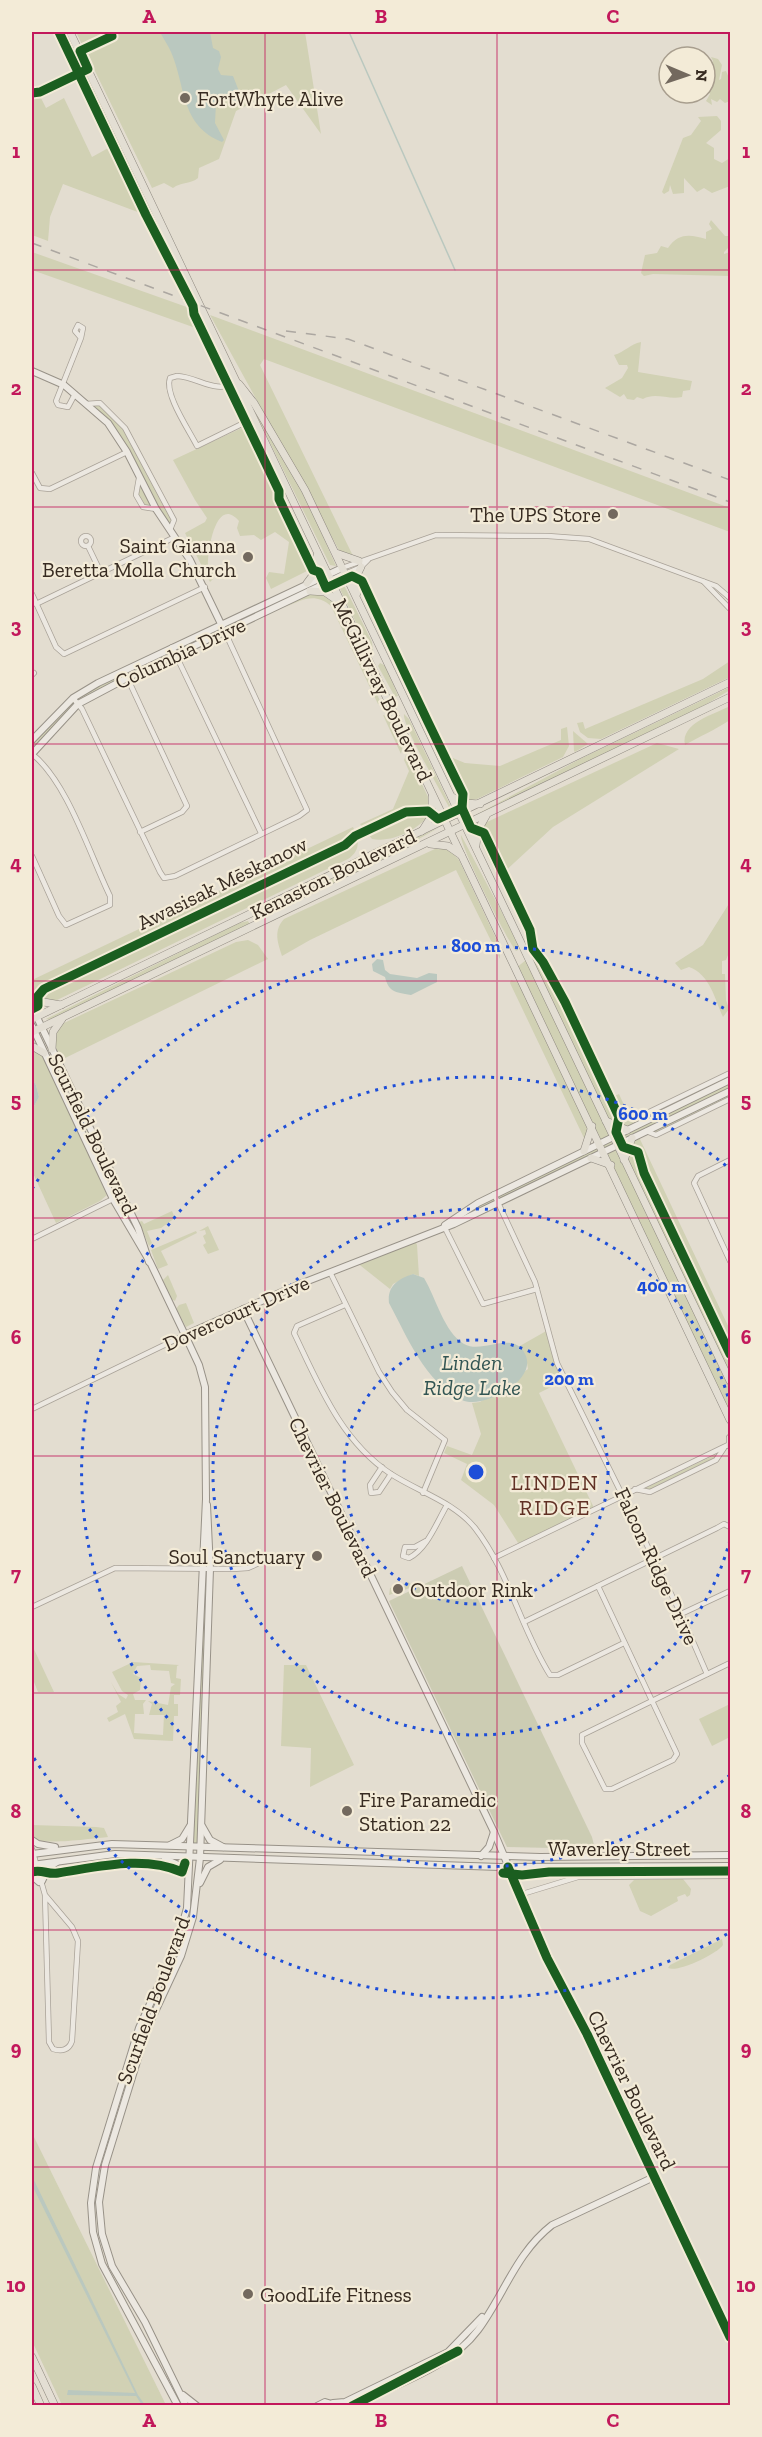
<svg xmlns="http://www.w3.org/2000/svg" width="762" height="2437" viewBox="0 0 762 2437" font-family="'Zilla Slab',serif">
<rect width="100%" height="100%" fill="#e3ddd0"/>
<g fill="#d1d1b4" fill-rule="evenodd">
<path d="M76 32H305L321 134 286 85 236 111 219 159 199 168 198 178C191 184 181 182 173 188L164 183 152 188Z"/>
<path d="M711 57 718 59 722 65 719 80 721 79 722 72 726 71 729 78 730 76V101L725 103 720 99 717 102 711 99 712 105 706 101 710 94 706 89 715 82V78H705L707 63 709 66 713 61Z"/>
<path d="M38 92 46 108 64 98 92 157 121 141 159 220 63 184 50 217 48 241 32 235V95Z"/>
<path d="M717 116 721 121V130L706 143 714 148V159L722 163 730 158V186L712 193 704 188 697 192 684 178V193L673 194 670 185 669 191 664 194 662 192 683 138 691 135 701 121 698 117Z"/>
<path d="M711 220 725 236H730V246L724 252V254L730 252V276L653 274 644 276 641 273 645 255 657 253 661 246 668 248C679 232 691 235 706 239V232L712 229 709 224Z"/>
<path d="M32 252 198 311 207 332 32 270Z"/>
<path d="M210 315 730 508V532L264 359 260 365 354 558 340 552Z"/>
<path d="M641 342 638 372 692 381 690 390 683 391 682 397C668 400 655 392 643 399L637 397 634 400 627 399 624 394 620 397 605 388 622 378 628 368 627 365H619L614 355C625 352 630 344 641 342Z"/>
<path d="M245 392 303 491 336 566 330 565Z"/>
<path d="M95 401 125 428 174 520 170 530 156 509 143 507 136 495 139 478 108 423 86 404Z"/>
<path d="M246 426 278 491V500L311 569 271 589 266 578 269 572 284 574 289 542 275 532 261 540 254 535 240 536 237 528 239 521C216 494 207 552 208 567H211L214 578 210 582 185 533 205 522 207 518 195 500 173 460Z"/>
<path d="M359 580 389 648 392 651 386 649 360 591Z"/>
<path d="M342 581 372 642 373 651 367 646 340 589 339 583Z"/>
<path d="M319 592 333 599 381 703 378 704 331 606C314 592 302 600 284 608L307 595Z"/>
<path d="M273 600 277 608 78 704 32 754V740L73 698Z"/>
<path d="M730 661V677L601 739 588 738 580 732 577 723 583 722 585 729 703 679Z"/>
<path d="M380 663 386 666 398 696 395 697 378 666Z"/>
<path d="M730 687V690L695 711 470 818 580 759Z"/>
<path d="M730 706V720C715 730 700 736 685 745 680 723 715 714 730 706Z"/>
<path d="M404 714 409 719 452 809H450C442 793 402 725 404 714Z"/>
<path d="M422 714 443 754 465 763 500 766 561 740V729L567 727 569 746 563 757 477 799 466 801 455 793 421 721Z"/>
<path d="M383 715 391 718 403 743 401 754Z"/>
<path d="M573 731 588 744 575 752 574 751Z"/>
<path d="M657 743 679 749 553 827 502 874 530 936 526 934 482 845 480 834 485 823Z"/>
<path d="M406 755H408L430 801 431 813C419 829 393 843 372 839L360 824 393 809 409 771 404 760Z"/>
<path d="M353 827C359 840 361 850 348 859L55 1001 32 996V980Z"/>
<path d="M440 827 358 873 264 918 262 915 371 859Z"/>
<path d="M461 835 518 943V950L516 951C506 939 459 844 461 835Z"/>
<path d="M437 848 450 850 459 860 500 947V959L456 870 310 940 282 956C278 943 273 931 284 919Z"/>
<path d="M730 902V950L726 960 722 961V974H725L726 1000 729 1009 723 1017C715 1000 710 974 689 967L681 970 675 963 703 945Z"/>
<path d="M248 921 250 925 51 1020 46 1019 239 923Z"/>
<path d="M248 940 258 945 268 959 61 1060C54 1046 51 1034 64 1023L236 942Z"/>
<path d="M541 948 610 1098 619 1094 629 1116 636 1117 639 1124 643 1118 730 1073V1099L656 1135 646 1131 638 1135 730 1330V1420L605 1152 454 1224 447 1222 601 1143 593 1127 589 1139 584 1138 510 983 511 980 523 984 516 968Z"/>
<path d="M32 1046 42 1051 83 1134 90 1130 150 1262 105 1182 102 1185 107 1195 100 1201 56 1223 32 1171V1110L39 1097 36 1085 32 1079Z"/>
<path d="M172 1211 175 1218 161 1228 147 1231 152 1243 149 1246 139 1222 142 1221 144 1224Z"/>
<path d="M208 1226 219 1250 208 1254 203 1245 206 1243 203 1236 206 1234 205 1230 199 1231Z"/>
<path d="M196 1231 197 1233 161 1251 168 1265 158 1269 151 1250Z"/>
<path d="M414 1238 417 1245 419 1276 413 1274 393 1284 390 1289 356 1262Z"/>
<path d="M168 1275 177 1296 175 1301 171 1299 163 1280Z"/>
<path d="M186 1303 194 1323 186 1327 176 1309 179 1305Z"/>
<path d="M548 1330 555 1356 565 1380 539 1393 595 1510 520 1546 494 1505 461 1480 467 1464 444 1453 447 1446 472 1455 481 1434 472 1403 480 1402 528 1369 526 1357 518 1347Z"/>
<path d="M719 1453 716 1458 650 1490 643 1489Z"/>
<path d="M209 1514 200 1847H190Z"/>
<path d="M408 1582 411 1584 410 1588 389 1595 390 1588Z"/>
<path d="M32 1645 54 1692H38L32 1677Z"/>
<path d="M133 1662 179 1665 177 1666 176 1678 181 1679 180 1695H174V1704H178V1716H174L173 1741 134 1739 125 1714 109 1722 107 1718 118 1712 116 1706 121 1702 111 1682 118 1694 126 1699 128 1695 122 1691 112 1672ZM150 1665 151 1670 169 1671 171 1683 175 1684 171 1687 168 1705 148 1701 152 1704 149 1715H164L163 1735 134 1733 135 1714H144L143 1704 146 1700H135L133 1694 140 1690 141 1678 133 1674 137 1666Z"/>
<path d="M284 1665H306L354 1765 310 1787 311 1748 281 1746Z"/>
<path d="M730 1704V1737L712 1746 699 1719Z"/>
<path d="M32 1825 96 1827 104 1828 108 1837C95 1838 41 1846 34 1838 30 1835 32 1830 32 1825Z"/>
<path d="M683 1879 691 1889 690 1895 687 1897 685 1894 677 1897 678 1901 651 1916 640 1911 629 1885 634 1880Z"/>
<path d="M722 1939 723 1945C717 1954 677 1973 668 1968L670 1965Z"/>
<path d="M32 2133 166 2405H62L32 2341Z"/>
</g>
<path fill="#ccccb3" d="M462 1566 592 1837 595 1849 507 1847 389 1601Z"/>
<g fill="#bac8bf">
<path d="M160 32H210L213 48 219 51 221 57 218 69 221 75 233 76 244 104 226 99 216 103 215 123 224 140 222 142C180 125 186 86 171 52 168 45 163 38 160 32Z"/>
<path d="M377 959 383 960 385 970 390 974 417 978 429 973 437 974V982L411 995C394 992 389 992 385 977L373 971 372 964Z"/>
<path d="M32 1079 36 1085 39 1097 32 1110Z"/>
<path d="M413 1274 424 1278C436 1298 444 1332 464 1344 484 1355 514 1328 526 1356 536 1382 481 1410 462 1400 424 1381 408 1338 389 1303 387 1286 398 1279 413 1274Z"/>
<path d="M32 2176 138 2395 145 2405H142L136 2396 67 2395 68 2390 135 2393 32 2185Z"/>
</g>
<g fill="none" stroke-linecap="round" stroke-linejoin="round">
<path stroke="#bac8bf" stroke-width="1.5" d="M349 32 455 270"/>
<g stroke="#a9a298" stroke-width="6">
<g id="street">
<path d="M32 93 40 92 88 69"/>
<path d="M237 382C215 395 199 377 177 376L170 378C164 394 189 430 197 446L252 419"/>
<path d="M75 394 68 407 58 405 56 401 81 338 75 331 78 325 83 328 81 338"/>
<path d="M86 404 100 403 125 428 174 520 170 530"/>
<path d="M32 473 40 488 50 489 127 452"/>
<path d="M139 478 136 495 143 507 156 509"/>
<circle cx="86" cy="541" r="5"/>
<path d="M88 546 101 573"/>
<path d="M342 568 436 535 548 536 589 539 716 586 730 598"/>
<path d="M345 574 361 567 368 560"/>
<path d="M704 582 730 609"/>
<path d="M32 594 56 647 64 654 205 587"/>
<path d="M36 604 175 537"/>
<path d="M172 647 261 833"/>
<path d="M32 675 34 673"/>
<path d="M126 675 187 806 182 812 140 832"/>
<path d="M73 698 82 709 160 872 164 878 175 876 299 816 307 810 225 632"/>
<path d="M32 754C67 781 90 855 110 896V905L66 925 59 916 32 856"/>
<path d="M643 1122V1115L730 1073"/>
<path d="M646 1131 656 1135 730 1099"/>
<path d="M730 1160 698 1176 694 1183 730 1261"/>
<path d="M494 1194 535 1282 557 1363 681 1614 707 1674"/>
<path d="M444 1226 483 1304 537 1289"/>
<path d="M32 1239 121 1195"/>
<path d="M330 1272 379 1372 392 1392 407 1410 445 1440 423 1493"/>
<path d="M345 1305 297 1326 294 1333C319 1385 341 1441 391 1474 419 1492 454 1502 475 1528 509 1572 521 1629 550 1675H558L624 1643"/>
<path d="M32 1409 185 1335"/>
<path d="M382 1467 370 1485 371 1493 379 1492 391 1474"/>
<path d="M635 1489 650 1492 716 1460 724 1448"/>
<path d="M426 1541 415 1547H405L403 1556 409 1558C427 1549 437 1522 447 1505"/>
<path d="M494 1558 730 1444"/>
<path d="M598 1586 677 1754 673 1760 612 1789H605L582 1743V1735L730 1663"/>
<path d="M32 1607 115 1568 233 1569 248 1568 257 1564"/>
<path d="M681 1614 730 1591"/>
<path d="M524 1622 717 1528 724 1524 730 1527"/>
<path d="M32 1849 45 1895 49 2042 53 2049C62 2052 69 2050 72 2041L78 1941 72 1927 45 1895"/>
<path d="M32 1864 38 1881"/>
<path d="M519 1895 578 1877 730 1876"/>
</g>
</g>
<g stroke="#989288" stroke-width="8">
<g id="secondary">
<path d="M32 371 64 385 108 423 127 452 156 509 190 560 222 626"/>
<path d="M32 740 73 698 98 683 342 568"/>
<path d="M32 754 78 704 127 678 345 574"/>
<path d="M32 1007 138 1228 149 1262"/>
<path d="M32 1026 113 1199 150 1262 185 1335 199 1365 205 1387 206 1499 187 1908 176 1947 139 2028 96 2168 91 2203 93 2232 102 2264 178 2406"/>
<path d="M445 1225 478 1203 730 1080"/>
<path d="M243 1309 494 1832 547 1958 587 2034 730 2337"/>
<path d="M185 1335 300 1284 454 1224 730 1091"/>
<path d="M202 1826 210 1840 223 1847"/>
<path d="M32 1840 38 1844 55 1847"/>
<path d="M170 1845 182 1839 190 1826"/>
<path d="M32 1854 112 1844 540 1857 730 1855"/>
<path d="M481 1856 489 1847 494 1832"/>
<path d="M165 1859 185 1868 188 1874"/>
<path d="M32 1865 115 1854 500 1867 730 1866"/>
<path d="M32 1876 39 1882"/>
<path d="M42 1881 48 1868 57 1862"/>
<path d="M200 1883 208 1867 220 1860"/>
<path d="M183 2395 197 2406"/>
<path d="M333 2403 345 2402 448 2352 482 2317"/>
<path d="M186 2406 145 2322 112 2266 102 2234 99 2202 105 2165 147 2029 181 1956 193 1917 200 1858 210 1569 207 1505"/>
<path d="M317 2406 325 2402 335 2405"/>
<path d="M352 2406C393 2385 449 2369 478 2330 504 2295 516 2253 552 2225L654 2177"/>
</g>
</g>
<g stroke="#8e887f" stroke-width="8">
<g id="primary">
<path d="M70 32 730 1420"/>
<path d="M239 384 254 403 305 490 730 1381"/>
<path d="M336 553 359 561"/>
<path d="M307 583 316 571 317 556"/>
<path d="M310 591 325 592 338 601"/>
<path d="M357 593 356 577 361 567"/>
<path d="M452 797 464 803 480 804"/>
<path d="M422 831 432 815V797"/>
<path d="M430 844 448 846 461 855"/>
<path d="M476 845 478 830 486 816"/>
<path d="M32 1000 61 1005"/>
<path d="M32 1019 730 682"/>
<path d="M32 1032 730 697"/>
<path d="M32 1046 44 1053"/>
<path d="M52 1049 53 1032 62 1019"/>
<path d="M606 1121 627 1130"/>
<path d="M584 1151 592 1126"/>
<path d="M591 1158 611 1165"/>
<path d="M624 1160 632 1138"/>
<path d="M730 1438V1445"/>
<path d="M32 2357 55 2406"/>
<path d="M32 2386 41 2406"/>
</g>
</g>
<use href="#street" stroke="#ece8e1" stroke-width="4.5"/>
<use href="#secondary" stroke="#ece8e1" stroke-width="6"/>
<use href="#primary" stroke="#e3ded3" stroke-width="7"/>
<g stroke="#aca7a1" stroke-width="1.5" stroke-dasharray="10 10" stroke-linecap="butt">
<path d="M32 243 730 502"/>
<path d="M286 331 348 339 730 480"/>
</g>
<g stroke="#f3ebd7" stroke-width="13">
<g id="cycleway">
<path d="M59 32 146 215 193 306 194 314 279 491V499L313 570 319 572 326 588 352 576 362 581C395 653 428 723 463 794L462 808 471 828 484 833 530 930 533 949 543 962 565 1002 619 1117 616 1132 623 1147 638 1152 644 1173 730 1354"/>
<path d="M32 93 40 92 88 69 80 51 112 36 111 32"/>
<path d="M32 1009 38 1006V996L44 989 345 845 355 836 406 812 428 811 438 819 462 808"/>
<path d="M508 1867 547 1958 587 2034 730 2337"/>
<path d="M32 1872C42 1869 48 1875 58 1873 98 1867 143 1855 182 1872L185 1863"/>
<path d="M503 1873 522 1875 549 1872 730 1871"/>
<path d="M352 2406 458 2351"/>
</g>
</g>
<use href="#cycleway" stroke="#1b5e20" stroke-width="9"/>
</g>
<path fill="none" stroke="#c2185b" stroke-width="1.5" stroke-opacity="0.55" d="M265 32V2406M497 32V2406M32 270H730M32 507H730M32 744H730M32 981H730M32 1218H730M32 1456H730M32 1693H730M32 1930H730M32 2167H730"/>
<g fill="none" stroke="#1d4ed8" stroke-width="3" stroke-dasharray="3 6">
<circle cx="476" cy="1472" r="132"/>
<path d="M730 1540A263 263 0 1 1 730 1404"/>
<path d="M730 1775A395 395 0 1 1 730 1169"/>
<path d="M727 1934A526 526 0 0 1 32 1755M32 1189A526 526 0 0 1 727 1010"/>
</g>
<g fill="#73695e" stroke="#f3ebd7" stroke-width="2">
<circle cx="185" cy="98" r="6"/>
<circle cx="613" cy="514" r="6"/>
<circle cx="248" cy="557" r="6"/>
<circle cx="317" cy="1556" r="6"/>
<circle cx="398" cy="1589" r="6"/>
<circle cx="347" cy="1811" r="6"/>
<circle cx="248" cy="2294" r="6"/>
</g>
<g text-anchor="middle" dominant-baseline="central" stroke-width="4.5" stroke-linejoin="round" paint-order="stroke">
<g font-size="21" fill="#372b21" stroke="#f3ebd7" text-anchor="start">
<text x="197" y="98">FortWhyte Alive</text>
<text x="601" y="514" text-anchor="end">The UPS Store</text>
<text x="236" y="545" text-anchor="end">Saint Gianna<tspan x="236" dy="24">Beretta Molla Church</tspan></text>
<text x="305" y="1556" text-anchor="end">Soul Sanctuary</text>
<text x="410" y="1589">Outdoor Rink</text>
<text x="359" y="1799">Fire Paramedic<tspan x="359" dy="24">Station 22</tspan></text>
<text x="260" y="2294">GoodLife Fitness</text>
</g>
<g font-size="21" fill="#372b21" stroke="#f3ebd7">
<text transform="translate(180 653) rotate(-25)">Columbia Drive</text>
<text transform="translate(383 690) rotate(64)">McGillivray Boulevard</text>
<text transform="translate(333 874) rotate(-26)">Kenaston Boulevard</text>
<text transform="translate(222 883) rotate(-26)">Awasisak Mēskanow</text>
<text transform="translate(93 1134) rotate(64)">Scurfield Boulevard</text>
<text transform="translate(236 1313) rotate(-24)">Dovercourt Drive</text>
<text transform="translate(333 1497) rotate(64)">Chevrier Boulevard</text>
<text transform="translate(657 1566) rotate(65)">Falcon Ridge Drive</text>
<text x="619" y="1848">Waverley Street</text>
<text transform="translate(153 2000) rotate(-70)">Scurfield Boulevard</text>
<text transform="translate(632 2090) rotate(64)">Chevrier Boulevard</text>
</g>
<g font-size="22" font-style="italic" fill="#325553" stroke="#f3ebd7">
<text x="472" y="1362">Linden<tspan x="472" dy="25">Ridge Lake</tspan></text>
</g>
<g font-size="22" letter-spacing="1.5" fill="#603024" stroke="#f3ebd7">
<text x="555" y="1482">LINDEN<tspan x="555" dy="25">RIDGE</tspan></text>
</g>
</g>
<circle cx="476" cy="1472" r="9" fill="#1d4ed8" stroke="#f3ebd7" stroke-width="3"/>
<g font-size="18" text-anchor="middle" font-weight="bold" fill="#1d4ed8" stroke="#f3ebd7" stroke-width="4.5" stroke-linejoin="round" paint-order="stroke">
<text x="476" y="952">800 m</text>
<text x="643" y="1120">600 m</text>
<text x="662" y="1292">400 m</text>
<text x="569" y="1385">200 m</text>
</g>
<rect width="762" height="2437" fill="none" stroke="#f3ebd7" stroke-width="66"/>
<g transform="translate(687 75) rotate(92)"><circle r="28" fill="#f3ebd7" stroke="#a89e8e" stroke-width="1.5"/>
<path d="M0-4.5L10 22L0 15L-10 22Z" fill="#73695e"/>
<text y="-9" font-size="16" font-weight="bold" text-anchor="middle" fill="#372b21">N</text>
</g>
<rect x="33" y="33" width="696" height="2371" fill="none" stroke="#c2185b" stroke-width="2"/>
<g font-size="20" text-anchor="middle" font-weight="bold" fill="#c2185b">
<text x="149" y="23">A</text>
<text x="381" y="23">B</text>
<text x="613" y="23">C</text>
<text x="16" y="158">1</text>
<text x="746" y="158">1</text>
<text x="16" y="395">2</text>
<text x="746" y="395">2</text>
<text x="16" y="633">3</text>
<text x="746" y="633">3</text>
<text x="16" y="870">4</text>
<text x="746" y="870">4</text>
<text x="16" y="1107">5</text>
<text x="746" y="1107">5</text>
<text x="16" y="1344">6</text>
<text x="746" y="1344">6</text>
<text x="16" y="1581">7</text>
<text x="746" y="1581">7</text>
<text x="16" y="1818">8</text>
<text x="746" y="1818">8</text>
<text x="16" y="2055">9</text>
<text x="746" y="2055">9</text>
<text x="16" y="2292">10</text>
<text x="746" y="2292">10</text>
<text x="149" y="2427">A</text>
<text x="381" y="2427">B</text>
<text x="613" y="2427">C</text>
</g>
</svg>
